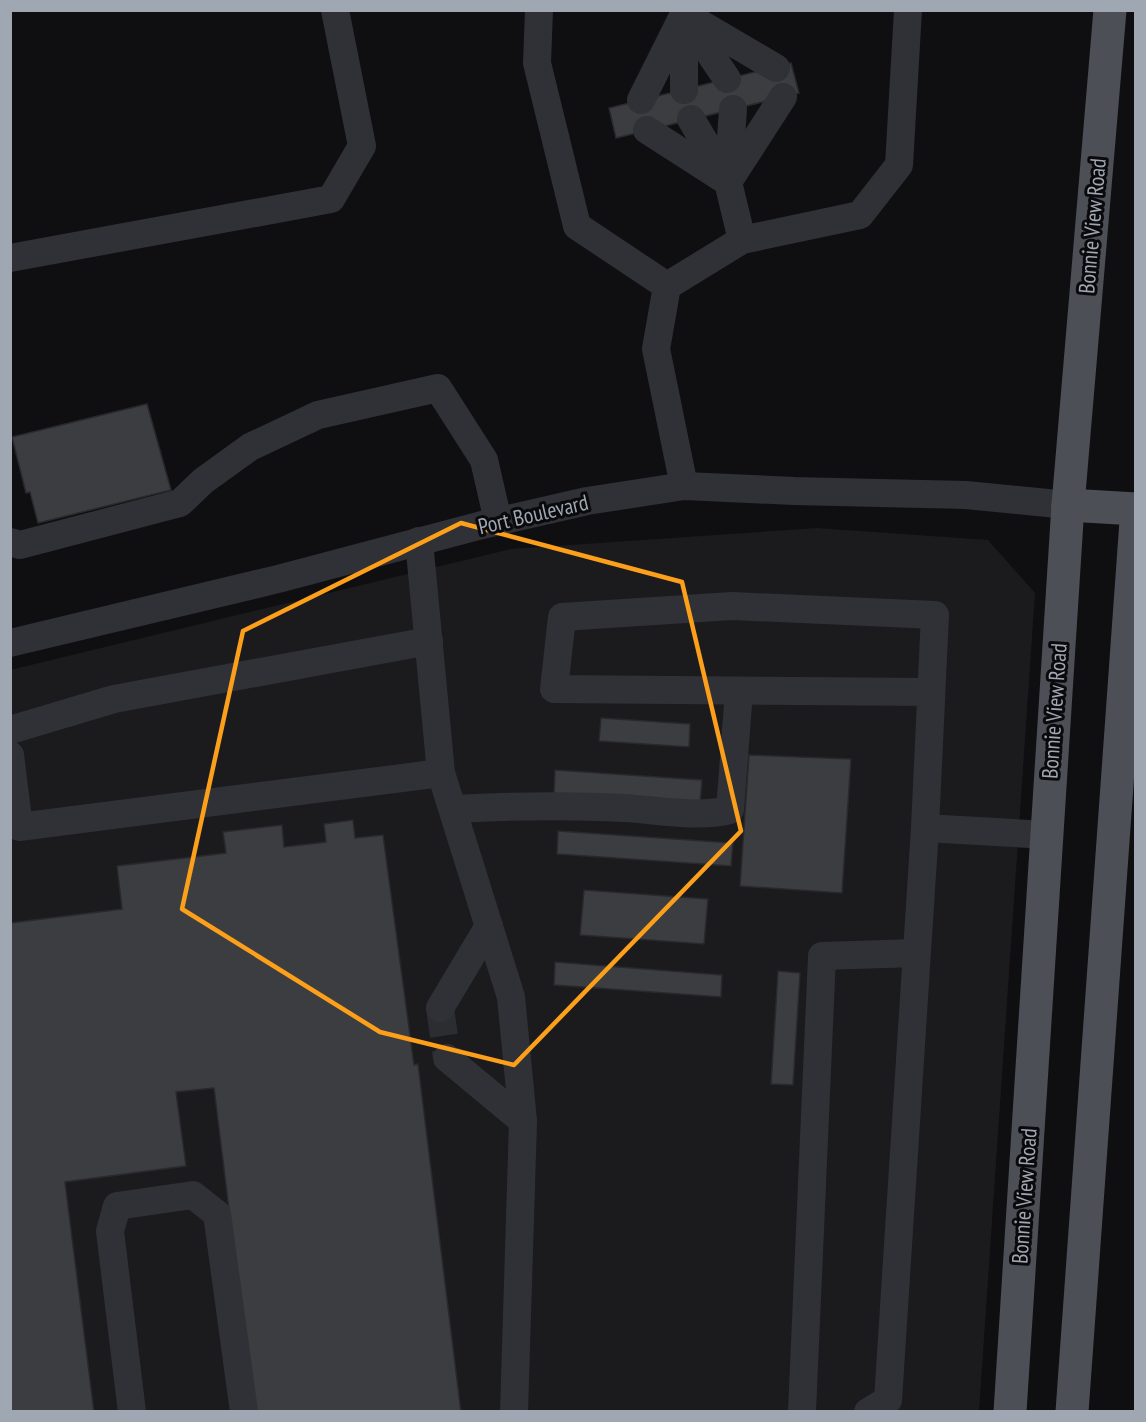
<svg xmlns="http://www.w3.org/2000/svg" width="1146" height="1422" viewBox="0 0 1146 1422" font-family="'PT Sans Narrow',sans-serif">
<rect width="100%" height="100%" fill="#0f0f11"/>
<path fill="#1b1b1e" d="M817 528 988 540 1035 593 979 1411H11L10 670 511 549Z"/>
<g fill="#3b3d41" stroke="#29292d" stroke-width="1.5">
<path d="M791 63 799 93 616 138 609 108Z"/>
<path d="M147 404 171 490 38 523 30 492 26 493 12 437Z"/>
<path d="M601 718 690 724 689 747 599 741Z"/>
<path d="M749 755 851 759 842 893 740 886Z"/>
<path d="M555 770 702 780 700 804 554 794Z"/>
<path d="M353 820 355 838 383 835 414 1065 418 1064 461 1412H254L214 1088 176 1092 186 1166 65 1182 94 1412H10V923L122 909 117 866 226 853 223 832 282 825 284 847 326 842 324 824Z"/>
<path d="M558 831 733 843 731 866 557 854Z"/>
<path d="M584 890 708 899 704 944 580 935Z"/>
<path d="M555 962 722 975 721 997 554 985Z"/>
<path d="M778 971 800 973 793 1085 771 1084Z"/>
</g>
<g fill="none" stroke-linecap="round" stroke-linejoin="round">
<path stroke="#2c2d31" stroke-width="28" stroke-dasharray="28 14" stroke-linecap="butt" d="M440 1008 447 1058"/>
<g stroke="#303136" stroke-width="28">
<path d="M539 10 537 63 577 226 667 286 656 349 684 486"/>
<path d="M684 14 776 68"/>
<path d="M684 20V90"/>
<path d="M688 21 727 79"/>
<path d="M641 100 684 14 683 10"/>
<path d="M691 119 726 178"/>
<path d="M647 130 728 182 742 240"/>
<path d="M728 180 733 109"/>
<path d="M728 182 783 97"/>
<path d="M10 258 331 199 362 146 335 10"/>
<path d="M667 286 742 240 860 215 899 165 908 10"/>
<path d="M419 541 441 773 511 997 523 1121 514 1412"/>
<path d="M10 542 20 545 180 503 203 481 250 447 318 415 438 388 484 460 498 521"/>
<path d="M10 643 278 579 482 525 587 501 684 486 794 491 966 495 1068 505"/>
<path d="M931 692 554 689 562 617 732 606 935 615 925 828 1047 835"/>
<path d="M10 730 114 699 429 641"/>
<path d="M10 755 19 827 441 773"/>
<path d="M453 809C510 806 567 805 624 808 659 810 696 818 730 810L739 691"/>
<path d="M440 1008 489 926"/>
<path d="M447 1058 523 1121"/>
<path d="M132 1412 110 1231 117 1206 193 1195 217 1214 244 1412"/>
<path d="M802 1412 822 956 916 953"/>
<path d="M868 1412 888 1400 925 828"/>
</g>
<g stroke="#4c4f55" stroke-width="33">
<path d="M1068 505 1136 509"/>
<path d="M1010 1412 1068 505 1110 10"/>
<path d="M1072 1412 1136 521"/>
</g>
</g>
<path fill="none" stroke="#fc9f1b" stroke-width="4.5" stroke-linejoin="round" d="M461 523 682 582 741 831 514 1065 380 1032 182 909 243 631Z"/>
<g text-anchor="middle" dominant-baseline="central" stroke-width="6" stroke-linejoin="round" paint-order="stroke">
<g font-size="22" fill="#9fa7b3" stroke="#0a0a0c">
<text transform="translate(1092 226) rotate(-85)">Bonnie View Road</text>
<text transform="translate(533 514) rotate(-13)">Port Boulevard</text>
<text transform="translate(1054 711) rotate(-86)">Bonnie View Road</text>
<text transform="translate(1024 1196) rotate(-86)">Bonnie View Road</text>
</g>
</g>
<rect width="1146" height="1422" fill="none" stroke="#9fa7b3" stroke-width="24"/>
</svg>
